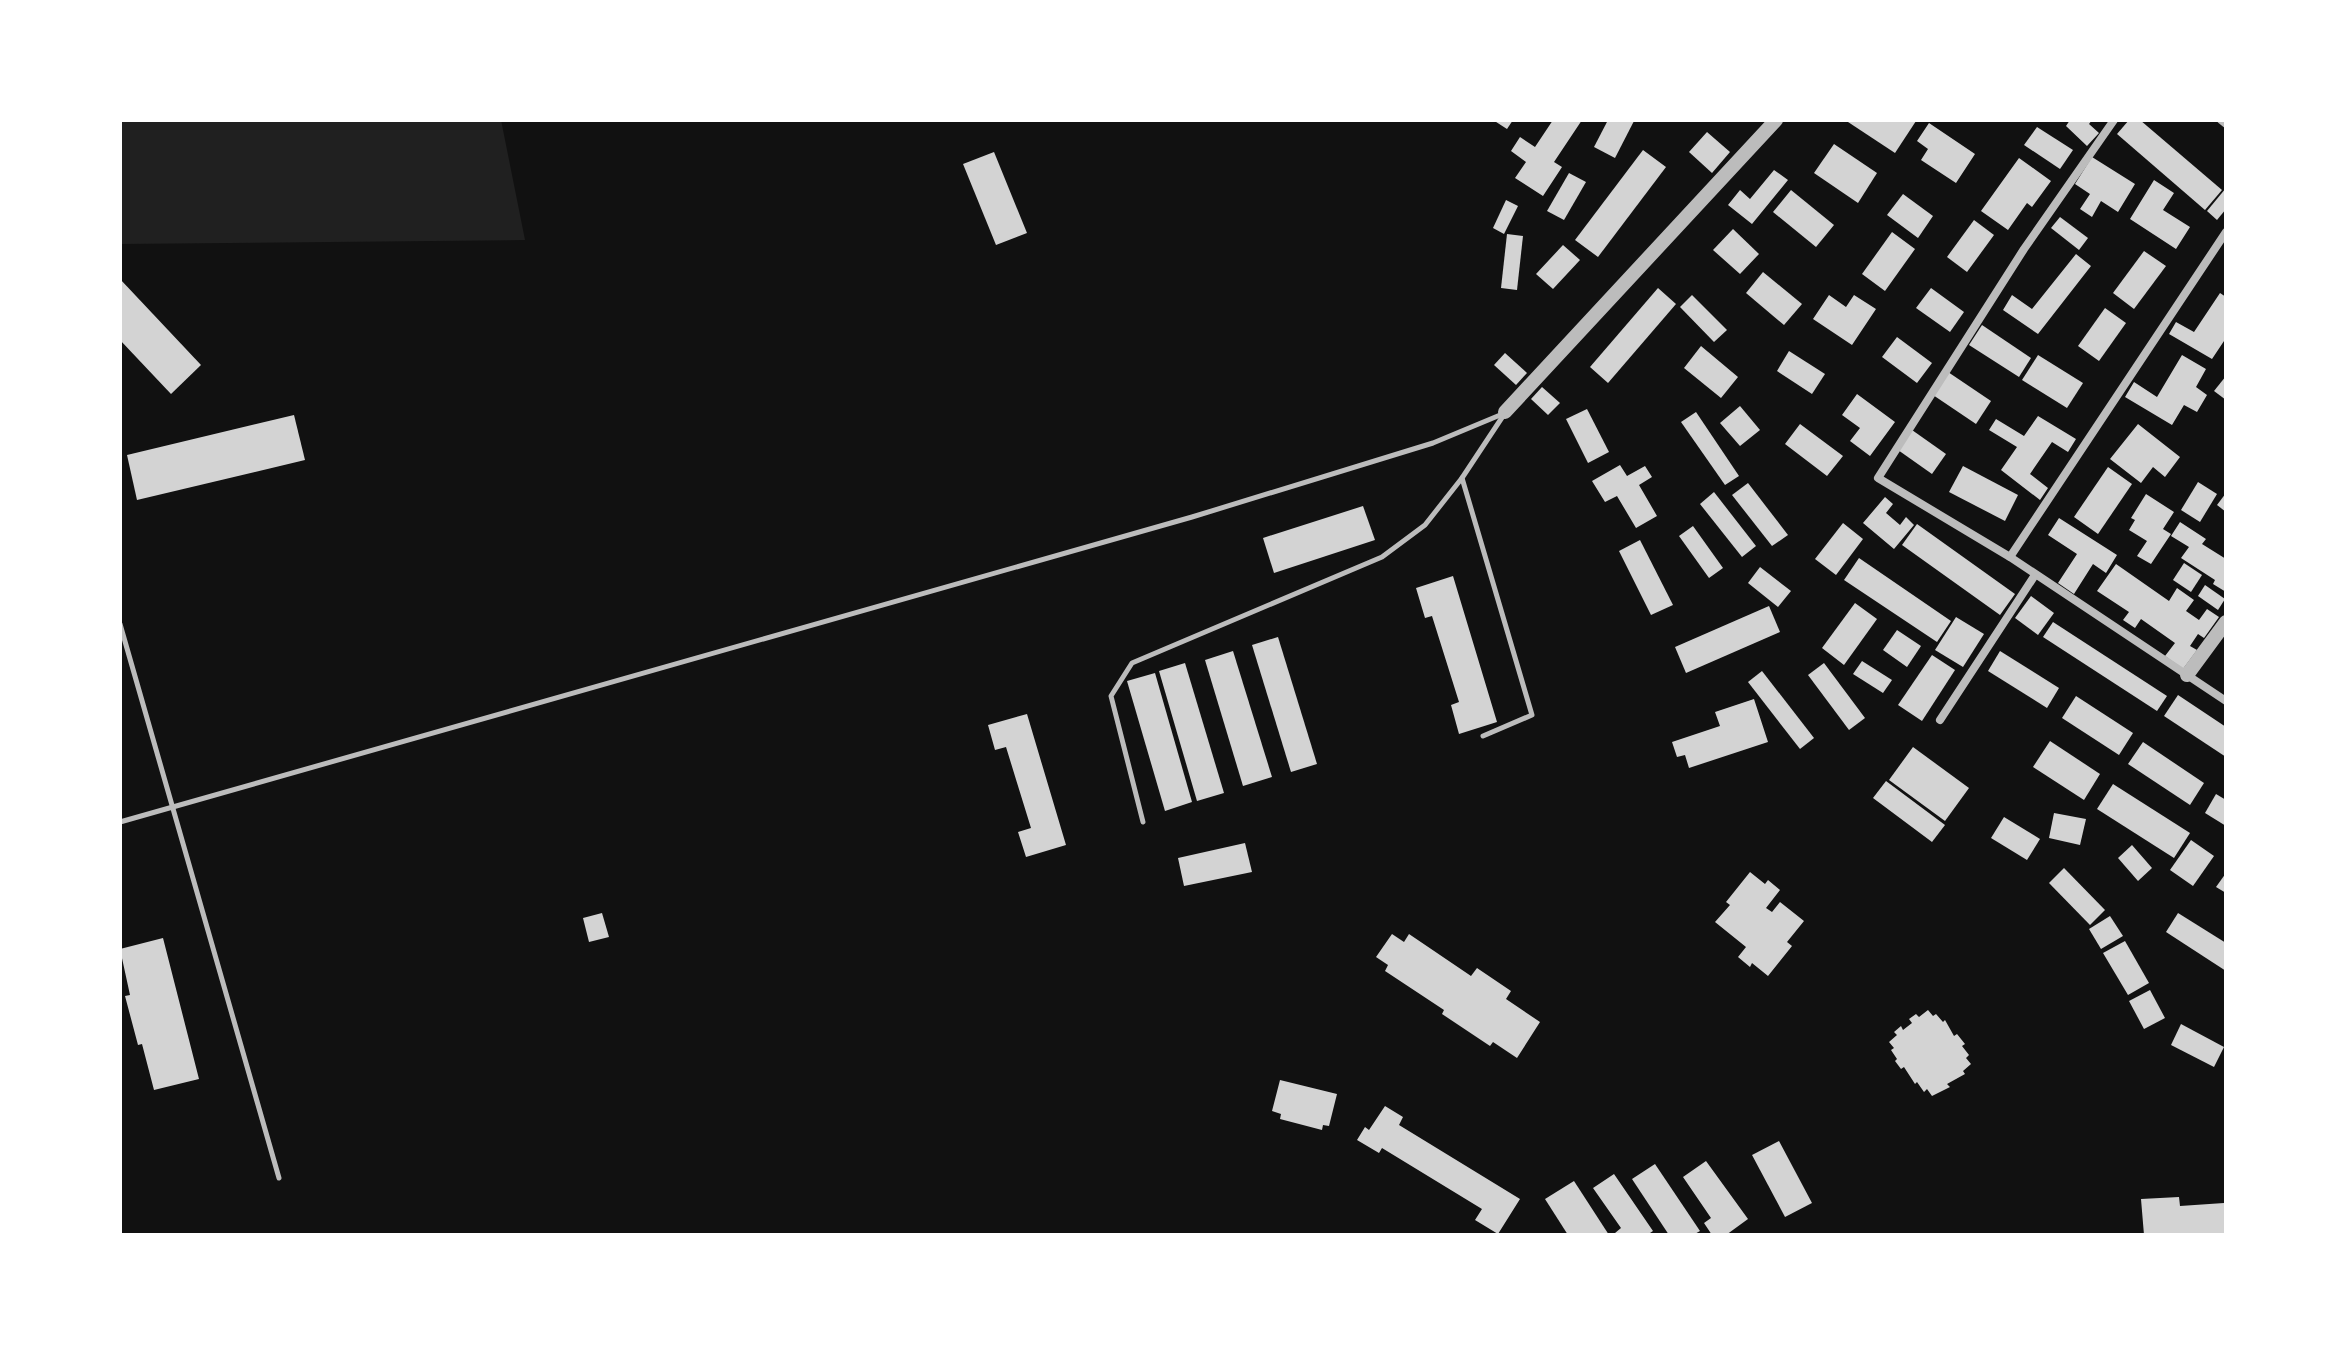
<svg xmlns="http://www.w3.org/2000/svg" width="2346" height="1355" viewBox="0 0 2346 1355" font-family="Quicksand,sans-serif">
<rect width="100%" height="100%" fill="#111"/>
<path fill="#202020" d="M120 120H501L525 240 120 244Z"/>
<g fill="#d3d3d3">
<path d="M1493 120H1513L1507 129Z"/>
<path d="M1553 120H1582L1554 162 1562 167 1543 196 1515 178 1526 162 1511 151 1520 137 1535 147Z"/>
<path d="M1608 120 1634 121 1615 158 1594 147Z"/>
<path d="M1845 120H1914L1916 121 1895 153Z"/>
<path d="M2070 120H2092L2089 124 2099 133 2087 146 2066 126Z"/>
<path d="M2129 120H2140L2222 190 2205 210 2117 134Z"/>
<path d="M1929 123 1975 154 1956 183 1921 160 1928 149 1917 141Z"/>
<path d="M2037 127 2073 150 2060 169 2024 145Z"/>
<path d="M1707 132 1730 152 1712 173 1689 152Z"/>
<path d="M1834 144 1877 173 1858 203 1814 173Z"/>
<path d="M1643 150 1666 167 1598 257 1575 240Z"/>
<path d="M994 152 1027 233 996 245 963 164Z"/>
<path d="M2092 157 2135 184 2118 212 2101 201 2092 217 2080 209 2090 194 2075 184Z"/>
<path d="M2019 158 2051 181 2032 207 2027 203 2008 230 1981 211Z"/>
<path d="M1774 170 1788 180 1752 224 1728 205 1740 190 1750 199Z"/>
<path d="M1569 173 1586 182 1564 220 1547 211Z"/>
<path d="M2154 180 2174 193 2163 210 2190 227 2176 249 2130 219Z"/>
<path d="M2226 188V209L2217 220 2207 211Z"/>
<path d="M1791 190 1834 225 1816 247 1773 212Z"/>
<path d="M1903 194 1933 216 1918 238 1887 215Z"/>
<path d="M1506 200 1518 206 1504 234 1493 228Z"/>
<path d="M2060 217 2088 238 2079 250 2051 228Z"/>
<path d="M1974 220 1994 235 1967 272 1947 257Z"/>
<path d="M1733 229 1759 254 1740 274 1713 250Z"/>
<path d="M1892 232 1915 249 1885 291 1862 274Z"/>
<path d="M1507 234 1523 236 1517 290 1501 288Z"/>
<path d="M1563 245 1580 260 1553 289 1536 274Z"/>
<path d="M2144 251 2166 266 2134 309 2113 293Z"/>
<path d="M2076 254 2091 266 2038 334 2003 310 2012 295 2032 309Z"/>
<path d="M1763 272 1802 304 1784 325 1746 293Z"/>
<path d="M120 279 201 365 171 394 120 340Z"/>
<path d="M1658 288 1676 304 1608 383 1590 367Z"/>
<path d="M1931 288 1964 312 1950 332 1916 308Z"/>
<path d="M2220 293 2226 297V338L2212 359 2169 334 2176 322 2194 332Z"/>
<path d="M1692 295 1727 330 1714 342 1680 307Z"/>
<path d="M1829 295 1846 307 1854 295 1876 309 1852 345 1813 319Z"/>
<path d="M2105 308 2126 323 2099 361 2078 346Z"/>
<path d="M1982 325 2031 358 2019 377 1969 345Z"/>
<path d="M1897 337 1932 363 1917 383 1882 357Z"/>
<path d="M1701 346 1738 377 1721 398 1684 368Z"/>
<path d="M1789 351 1825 374 1812 394 1777 371Z"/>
<path d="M1505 353 1527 373 1516 385 1494 365Z"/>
<path d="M2038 355 2083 383 2067 408 2022 380Z"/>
<path d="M2182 355 2206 369 2196 387 2207 395 2197 412 2184 405 2172 425 2125 397 2134 382 2157 397Z"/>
<path d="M1948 372 1991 401 1976 424 1933 395Z"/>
<path d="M2226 376V400L2214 391Z"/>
<path d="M1542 387 1560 403 1548 415 1531 399Z"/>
<path d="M1857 394 1895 422 1870 456 1850 441 1860 428 1842 415Z"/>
<path d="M1740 406 1760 430 1740 446 1720 423Z"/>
<path d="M1587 409 1609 452 1588 463 1566 419Z"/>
<path d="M1696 412 1739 476 1725 485 1681 422Z"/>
<path d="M294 415 305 460 137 500 127 455Z"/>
<path d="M2038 416 2076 439 2068 452 2052 442 2030 474 2048 488 2040 500 2001 470 2017 447 1989 430 1996 419 2024 436Z"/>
<path d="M1800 424 1843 456 1827 476 1785 444Z"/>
<path d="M2138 424 2180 457 2165 477 2153 467 2141 483 2110 459Z"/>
<path d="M1912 430 1946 454 1932 474 1898 450Z"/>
<path d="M1620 465 1627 476 1645 466 1652 477 1639 485 1657 516 1636 528 1617 496 1605 502 1592 481Z"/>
<path d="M1963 466 2018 495 2005 521 1949 492Z"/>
<path d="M2108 467 2132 484 2098 534 2074 517Z"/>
<path d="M2198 482 2217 494 2200 522 2181 510Z"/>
<path d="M1748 483 1788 535 1772 546 1732 495Z"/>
<path d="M1714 492 1756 546 1742 557 1700 504Z"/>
<path d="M2226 493V512L2217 505Z"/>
<path d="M2146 494 2174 512 2163 529 2171 534 2151 564 2137 556 2147 541 2129 530 2135 520 2131 518Z"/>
<path d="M1885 497 1893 504 1886 513 1900 525 1906 517 1914 525 1894 549 1863 523Z"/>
<path d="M1363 506 1375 540 1274 573 1263 538Z"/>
<path d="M2059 518 2117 555 2106 573 2093 564 2074 594 2058 583 2077 554 2048 535Z"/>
<path d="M2180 522 2206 539 2202 544 2226 559V592L2213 584 2215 580 2181 558 2189 547 2171 536Z"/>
<path d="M1843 523 1863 539 1836 575 1815 559Z"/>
<path d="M1917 524 2015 594 2000 615 1902 545Z"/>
<path d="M1693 526 1723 568 1709 578 1679 536Z"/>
<path d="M1640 540 1673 605 1651 615 1619 551Z"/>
<path d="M1859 558 1951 621 1937 642 1844 580Z"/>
<path d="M2184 563 2202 575 2191 592 2173 580Z"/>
<path d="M2116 564 2169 601 2177 588 2194 600 2186 611 2199 620 2207 609 2219 617 2204 638 2198 634 2190 646 2197 650 2183 669 2165 656 2175 643 2141 619 2135 628 2123 620 2129 612 2097 591Z"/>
<path d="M1760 567 1791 591 1778 607 1748 583Z"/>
<path d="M1453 576 1497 722 1459 734 1451 705 1459 702 1432 616 1425 618 1416 588Z"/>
<path d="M2205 585 2225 599 2218 610 2198 596Z"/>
<path d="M2031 596 2054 613 2038 635 2015 618Z"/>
<path d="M1855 603 1877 619 1844 665 1822 648Z"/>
<path d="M1769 606 1780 632 1686 673 1675 647Z"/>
<path d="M1956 617 1984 634 1963 667 1935 650Z"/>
<path d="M2053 622 2167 696 2157 711 2043 637Z"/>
<path d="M1897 630 1921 646 1907 667 1883 650Z"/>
<path d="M1278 637 1317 764 1291 772 1252 645Z"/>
<path d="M1233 651 1272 777 1243 786 1205 660Z"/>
<path d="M2000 651 2059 688 2047 708 1988 671Z"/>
<path d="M1932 655 1955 670 1922 721 1898 705Z"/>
<path d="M1862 661 1892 680 1883 693 1853 674Z"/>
<path d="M1185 663 1224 793 1197 801 1159 671Z"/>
<path d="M1824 663 1865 718 1849 730 1808 675Z"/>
<path d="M1762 671 1814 738 1800 749 1748 682Z"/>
<path d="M1155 673 1192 802 1165 811 1127 681Z"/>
<path d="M2178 695 2226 727V757L2164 716Z"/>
<path d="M2076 696 2133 733 2119 755 2062 718Z"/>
<path d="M1754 699 1768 742 1689 768 1685 755 1677 757 1672 742 1720 726 1715 712Z"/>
<path d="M1027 714 1066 845 1026 857 1018 832 1031 828 1006 747 995 750 988 725Z"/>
<path d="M2050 741 2100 774 2084 800 2033 767Z"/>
<path d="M2143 742 2204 783 2190 805 2128 764Z"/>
<path d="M1913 747 1969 788 1945 821 1889 780Z"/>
<path d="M1886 781 1945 825 1932 842 1873 798Z"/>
<path d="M2113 784 2190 833 2174 858 2097 809Z"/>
<path d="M2216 794 2226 800V826L2205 813Z"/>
<path d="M2054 813 2086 819 2080 845 2049 838Z"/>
<path d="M2004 817 2040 839 2027 860 1991 838Z"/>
<path d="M2191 840 2214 856 2193 886 2170 870Z"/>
<path d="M1245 843 1252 872 1184 886 1178 858Z"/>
<path d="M2132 845 2152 868 2138 881 2118 858Z"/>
<path d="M2064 868 2105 910 2090 925 2049 883Z"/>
<path d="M1750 872 1765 884 1768 880 1780 890 1766 908 1772 912 1780 902 1804 921 1787 942 1792 946 1768 976 1752 963 1750 967 1738 957 1746 947 1715 922 1730 905 1726 902Z"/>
<path d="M2226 873V893L2216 887Z"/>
<path d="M602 913 609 937 589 942 583 918Z"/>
<path d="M2178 913 2226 943V971L2166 932Z"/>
<path d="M2110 916 2123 936 2101 949 2089 929Z"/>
<path d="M1392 934 1404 942 1409 934 1471 976 1477 968 1511 991 1506 999 1540 1022 1517 1058 1493 1042 1490 1046 1442 1014 1444 1010 1385 971 1388 965 1376 957Z"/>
<path d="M163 938 199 1079 154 1090 142 1044 138 1045 125 996 130 995 120 949Z"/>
<path d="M2125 941 2149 983 2128 995 2103 953Z"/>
<path d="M2150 990 2165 1018 2144 1029 2129 1001Z"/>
<path d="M1928 1010 1933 1016 1936 1014 1943 1022 1945 1020 1954 1036 1957 1034 1965 1044 1962 1046 1969 1055 1966 1058 1971 1064 1963 1071 1965 1074 1947 1084 1950 1087 1932 1096 1927 1089 1924 1092 1917 1082 1915 1084 1904 1067 1901 1069 1895 1061 1897 1059 1891 1050 1894 1048 1889 1042 1897 1035 1894 1032 1901 1026 1903 1030 1912 1023 1909 1019 1916 1014 1919 1017Z"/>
<path d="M2181 1024 2224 1047 2214 1067 2171 1045Z"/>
<path d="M1280 1080 1337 1094 1329 1126 1323 1125 1322 1130 1280 1119 1281 1114 1272 1111Z"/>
<path d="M1385 1106 1403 1117 1399 1125 1520 1199 1498 1234 1475 1220 1482 1209 1382 1148 1379 1153 1357 1140 1365 1127 1369 1130Z"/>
<path d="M1779 1141 1812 1203 1785 1217 1752 1155Z"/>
<path d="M1706 1161 1748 1219 1726 1235H1712L1704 1223 1711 1218 1683 1177Z"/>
<path d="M1655 1164 1700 1231 1693 1235H1669L1632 1179Z"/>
<path d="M1614 1174 1653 1231 1647 1235 1615 1233 1621 1228 1593 1188Z"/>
<path d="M1574 1181 1609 1235H1568L1545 1199Z"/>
<path d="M2179 1197 2180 1206 2224 1203 2226 1235H2144L2141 1199Z"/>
</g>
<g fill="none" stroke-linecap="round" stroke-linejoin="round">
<g stroke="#bcbcbc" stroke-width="5">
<path d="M120 624 279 1178"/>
<path d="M1483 736 1532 715 1462 478 1505 413"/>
<path d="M120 822 1192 517 1433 443 1505 413"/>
<path d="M1143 822 1111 696 1132 663 1382 557 1425 525 1462 478"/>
</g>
<g stroke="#bcbcbc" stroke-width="8">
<path d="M2114 120 2024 249 1878 478 2010 557 2226 701"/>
<path d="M2221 120 2226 124"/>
<path d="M2010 557 2226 232"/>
<path d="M1940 720 2035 575"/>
</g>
<g stroke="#bcbcbc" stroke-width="14">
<path d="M1505 412 1776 120"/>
<path d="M2187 675 2226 622"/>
</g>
</g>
<rect width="2346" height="1355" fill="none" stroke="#ffffff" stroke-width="244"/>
</svg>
